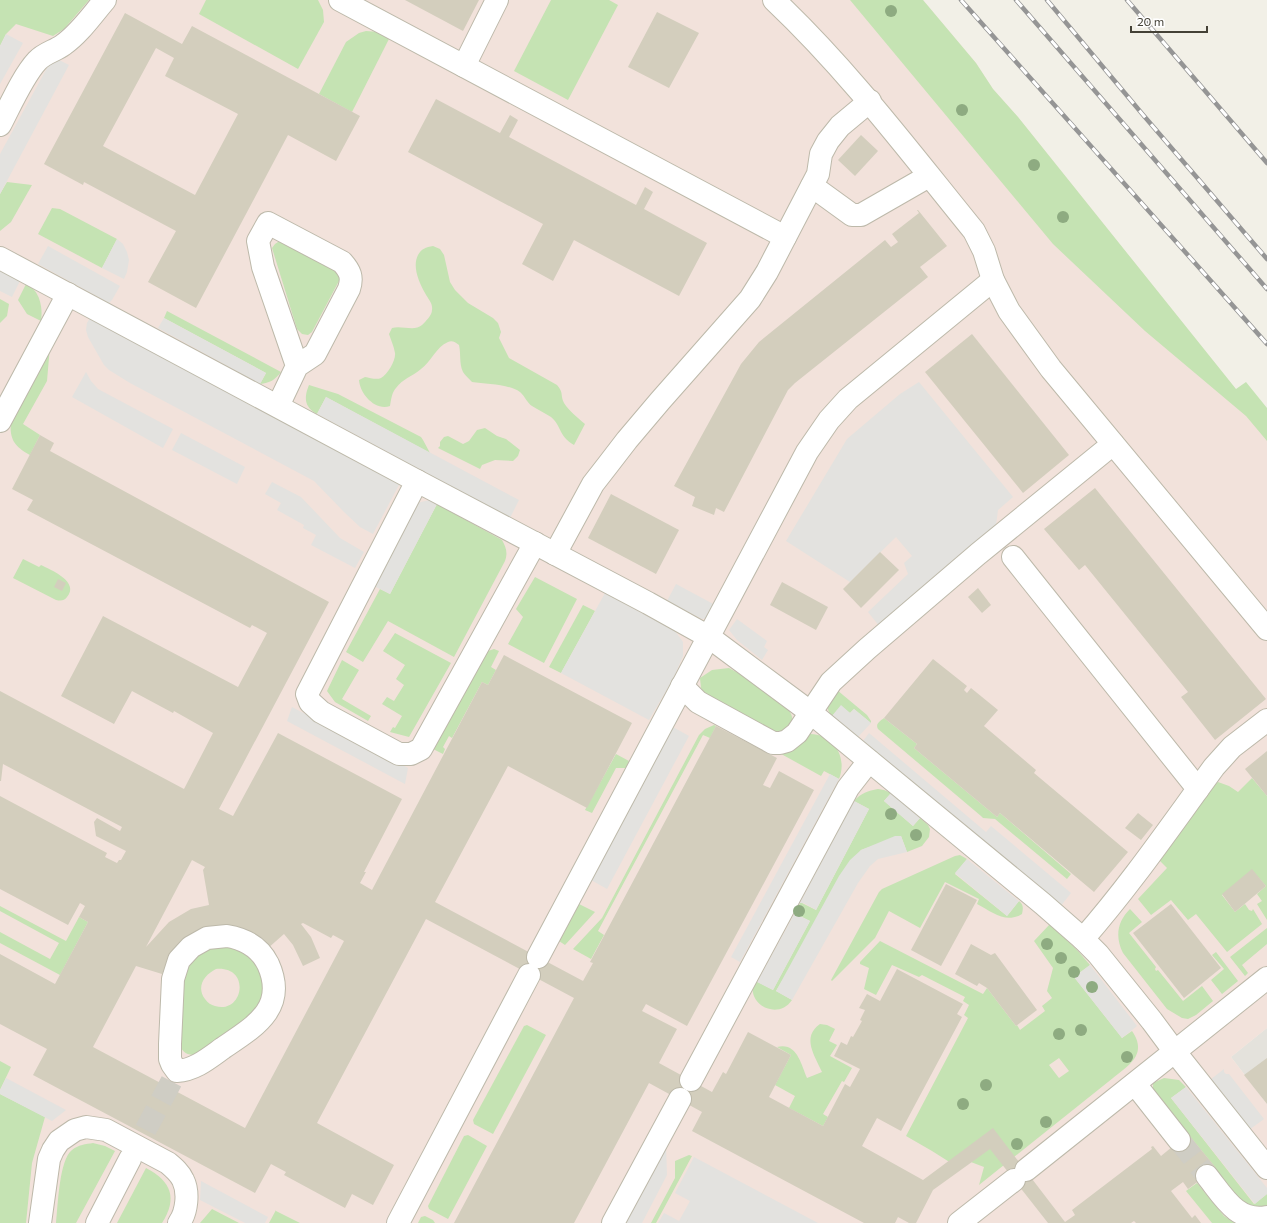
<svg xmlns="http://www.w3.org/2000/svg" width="1267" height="1223" viewBox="0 0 1267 1223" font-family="Commissioner,sans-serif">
<rect width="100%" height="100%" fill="#f2f0e7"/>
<path fill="#e4e2dc" d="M1267 1028V1104L1231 1057Z"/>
<path fill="#f2e2db" d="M0 0H923L976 63 993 89 1018 117 1267 428V1028L1231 1057 1267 1104V1223H0Z"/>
<g fill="#c5e3b3" fill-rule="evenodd">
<path d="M0 0H89L64 29 53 36 16 24 6 34 0 46Z"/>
<path d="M206 0H318L323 10 324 22 298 69 199 14Z"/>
<path d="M551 0H609L618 5 568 100 514 71Z"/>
<path d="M850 0H923L976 63 993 89 1018 117 1236 389 1246 382 1267 408V441L1246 416 1145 331 1053 244Z"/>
<path d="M366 31 380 32 390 37 352 112 319 94 346 42 359 33Z"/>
<path d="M7 182 32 185 11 222 0 231V194Z"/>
<path d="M52 208 60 209 117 239 102 268 38 234Z"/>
<path d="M281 240 335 266 340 279 312 332 308 335 302 334 297 329 272 248 275 244Z"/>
<path d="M433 246 440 249 444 255 450 282 455 290 468 303 493 318 498 323 501 332 499 338 509 358 557 385C564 393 560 395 564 403 569 411 578 418 585 424L574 445C558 436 562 426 551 417 545 413 538 410 532 406 527 403 525 396 520 392 509 384 486 384 472 382 469 379 465 375 463 372 459 364 461 353 459 345 455 342 452 340 448 342 436 347 431 362 421 369 413 376 402 379 396 388 392 392 391 400 390 406 375 411 360 394 359 380L365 377C370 378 377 380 381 378 388 374 396 360 395 353 394 347 391 340 389 334L392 328C402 325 414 332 422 325 426 321 432 315 432 310 433 303 428 299 425 293 419 282 412 267 418 255 421 249 426 247 433 246Z"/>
<path d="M26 284C40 290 43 308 41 321L27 314 18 300Z"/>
<path d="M0 299 9 304 7 316 0 323Z"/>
<path d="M167 311 281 372C275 380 270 383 260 384L266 373 164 318Z"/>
<path d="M50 346 47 381 23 424 40 435 30 455C15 447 9 439 11 422Z"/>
<path d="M309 385 338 394 421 437 423 440 430 453 326 397 317 414C304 407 304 397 309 385Z"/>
<path d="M485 428 497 436 506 439 520 450 518 456 513 461 495 460 482 465 480 469 438 448 440 446V442L444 437 448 436 463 444 469 441 477 430Z"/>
<path d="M437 504 502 540C506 547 508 553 505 561L454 657 388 621 363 662 346 652 380 589 390 594Z"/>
<path d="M23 559 39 567 41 565C51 570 80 582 67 597 64 601 61 601 56 600L13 578Z"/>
<path d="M535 577 577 599 544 663 508 644 523 617 516 609Z"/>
<path d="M583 605 595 611 561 673 549 667Z"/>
<path d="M395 633 451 663 409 737 390 732 393 727 395 728 402 716 382 704 387 697 394 701 404 685 396 679 405 665 383 651Z"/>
<path d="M494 649 499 651 491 667 496 670 488 685 482 682 452 738 449 736 443 747 445 749 443 754 429 747 488 651Z"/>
<path d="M342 660 359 670 342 699 371 716 368 721 335 702 327 691Z"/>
<path d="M729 668 745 677 787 708C798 721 790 727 778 734L705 695 701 688 700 678 712 670Z"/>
<path d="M837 690 867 715 871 721V723L854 709 850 713 841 706 832 716C823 706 830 699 837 690Z"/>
<path d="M884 718 917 744 914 748 997 817 1000 813 1071 874 1067 879 995 819 983 818 981 816 878 729C875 724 880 721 884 718Z"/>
<path d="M714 725 716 726 710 738 703 735 598 931 604 935 591 959 573 949 602 918 699 735 705 729Z"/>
<path d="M809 734C833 733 848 757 839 779L824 771 821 776 774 750Z"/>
<path d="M616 754 629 761 626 768H616L592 813 585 810Z"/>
<path d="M1252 778 1267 796V920L1257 904 1262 901 1257 894 1266 886 1252 870 1222 895 1235 912 1245 904 1249 910 1252 911 1253 909 1262 924 1227 952 1196 914 1188 920 1171 900 1151 915 1138 899 1167 868 1159 860 1202 795 1218 782 1229 786 1238 792Z"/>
<path d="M878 789 884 790 891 793 884 801 913 826 920 818 928 825 930 829 929 837 922 846 907 852 901 836 861 850 776 991 792 1000C778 1021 745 1005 754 980L773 990 810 921 796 914V911L800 903H802L816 910 869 809 854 801C861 793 868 791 878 789Z"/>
<path d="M960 855 967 859 955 874 1007 916 1019 901C1024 905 1023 909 1022 914 1006 924 992 912 977 904L979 899 945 882 920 928 889 911 875 938 832 981 831 980 879 892 882 889 955 856Z"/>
<path d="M579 904 595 912 565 945 559 941Z"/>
<path d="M0 906 66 941 79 917 88 922 60 975 0 943V932L50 959 59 943 0 911Z"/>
<path d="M1130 909 1142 922 1129 933 1156 967 1155 969 1156 971 1158 970 1183 1001 1202 986 1213 1001 1196 1015 1188 1019 1182 1018 1167 1009 1123 953C1115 937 1117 922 1130 909Z"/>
<path d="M1050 924 1078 951 1090 965 1074 977 1122 1038 1132 1031C1148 1054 1129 1065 1113 1078L979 1185 984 1167 963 1159 951 1163 932 1151 906 1136 968 1018 964 1015 969 1005 963 1001 965 997 922 975 919 977 892 965 876 995 864 989 869 968 860 964V962L880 941 983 994 987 988 1016 1026 1017 1025 1020 1030 1045 1011 1042 1006 1052 998 1047 991 1053 968 1034 941ZM1059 1058 1069 1071 1059 1078 1049 1065Z"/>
<path d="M1267 928V944L1242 965 1248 973 1245 976 1230 957Z"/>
<path d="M227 947C242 951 256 959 261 975 263 984 265 993 261 1002 256 1016 210 1044 196 1055 187 1055 183 1053 179 1044L181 981 188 963 206 948ZM216 969C252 966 243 1015 215 1006 211 1005 208 1003 205 999 196 987 204 975 216 969Z"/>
<path d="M1216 952 1238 981 1222 994 1211 980 1224 969 1212 955Z"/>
<path d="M820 1024 827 1025 835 1029 829 1041 837 1045 830 1056 852 1068 844 1082 842 1081 823 1114 828 1117 823 1126 789 1108 795 1096 775 1085 791 1055 777 1047C797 1042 801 1064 807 1078L822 1072C815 1056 801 1037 820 1024Z"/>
<path d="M527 1025 546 1035 493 1134 474 1124 473 1120 524 1026Z"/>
<path d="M0 1061 11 1067 0 1090Z"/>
<path d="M1164 1078 1179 1080 1186 1087 1171 1098 1254 1204 1267 1194V1205C1263 1206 1259 1208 1255 1208 1240 1207 1224 1180 1215 1169V1167L1153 1091V1083Z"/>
<path d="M0 1094 45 1117 32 1163 26 1223H0Z"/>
<path d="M468 1135 487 1146 448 1219 429 1209 428 1206 464 1136Z"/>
<path d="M93 1143 105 1146 115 1151 76 1223H56C58 1206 59 1160 72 1150 78 1145 86 1144 93 1143Z"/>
<path d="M689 1155 692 1156 656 1223H651L675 1178V1161Z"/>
<path d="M146 1168C171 1181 178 1198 162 1223H117Z"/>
<path d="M1197 1183 1224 1216 1235 1223H1212L1186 1191Z"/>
<path d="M212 1209 239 1223H200Z"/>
<path d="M276 1210V1211L300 1223H269Z"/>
<path d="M425 1216 433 1220 435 1223H418L421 1217Z"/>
</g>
<g fill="#e3e2df">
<path d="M6 34 23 43 0 84V46Z"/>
<path d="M53 57 69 65 0 194V154Z"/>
<path d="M117 239 123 244 127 252 129 260 127 272 124 279 102 268Z"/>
<path d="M48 246 120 286 112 300 109 303 38 264Z"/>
<path d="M0 270 20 281 12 297 0 291Z"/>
<path d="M90 318 400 483 373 534 360 527 344 512 314 481 130 383 109 370 104 365 88 337 86 330 87 323Z"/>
<path d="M164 318 266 373 260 384 158 328Z"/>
<path d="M86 372 91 381 98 389 173 429 163 448 72 397Z"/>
<path d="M919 382 1013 497 998 510 995 533 880 627 868 612 908 574 904 563 912 556 896 537 850 582 786 541 847 439 900 394Z"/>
<path d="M326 397 519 500 510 518 317 414Z"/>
<path d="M181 433 245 467 237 484 172 450Z"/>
<path d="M272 482 301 497 340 538 364 552 355 568 311 545 316 535 303 528 304 525 277 510 281 503 265 494Z"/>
<path d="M430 500 437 504 390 594 374 586 416 504 421 502Z"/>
<path d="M676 584 717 606 708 618 702 619 698 617 667 601Z"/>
<path d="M605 593 675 631 683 642V656L673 679 649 720 561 673Z"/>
<path d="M737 619 767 641 764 647 768 650 762 660 737 640 729 630Z"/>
<path d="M841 705 850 713 854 709 871 723 858 737 832 716Z"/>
<path d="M292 707 408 768 405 784 287 721Z"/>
<path d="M673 727 689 736 607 889 591 880Z"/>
<path d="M869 733 986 832 991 826 1071 893 1060 907 863 741Z"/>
<path d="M830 774 839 779 740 962 731 957Z"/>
<path d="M891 793 920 818 913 826 884 801Z"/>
<path d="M854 801 869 809 816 910 804 903H800Z"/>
<path d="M895 836H901L907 852 878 859 870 866 858 883 792 1000 776 991 839 876 850 860 861 850Z"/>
<path d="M967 859 1019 901 1007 916 955 873Z"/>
<path d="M796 911V914L810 921 773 990 757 982Z"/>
<path d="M1090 965 1137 1026 1122 1038 1074 977Z"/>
<path d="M1224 1069V1072L1226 1074H1229L1264 1119 1249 1130 1210 1080Z"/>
<path d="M6 1078 66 1110 52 1121 0 1094V1090Z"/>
<path d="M1186 1087 1267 1188V1194L1255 1204 1171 1098Z"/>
<path d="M666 1145 667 1175 642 1223H625Z"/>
<path d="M694 1157 818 1223H658L664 1213 679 1221 690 1201 675 1193Z"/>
<path d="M201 1181 268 1217 265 1223H245L200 1200Z"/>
</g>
<g fill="#d3cebd" fill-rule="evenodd">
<path d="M405 0H479L463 31Z"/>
<path d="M657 12 699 33 669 88 628 67Z"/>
<path d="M125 13 182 44 192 26 360 116 336 161 288 135 196 308 148 282 176 231 84 182 83 185 44 164ZM156 48 174 58 165 76 238 114 195 195 103 146Z"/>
<path d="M436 99 500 133 510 115 518 120 509 137 636 205 645 187 653 192 644 209 707 243 679 296 574 240 553 281 522 264 543 224 408 152Z"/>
<path d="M861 135 878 151 855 176 838 160Z"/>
<path d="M917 210H918L947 246 920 267 928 277 795 383 788 390 724 512 716 508 714 515 692 506 695 497 674 486 741 364 759 342 885 240 891 247 898 242 892 234 919 213Z"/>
<path d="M972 334 1069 455 1023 493 925 372Z"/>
<path d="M40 435 54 443 50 451 329 602 219 809 233 816 278 733 402 799 364 872H366L360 883 372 890 482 682 488 685 504 655 632 723 587 808 508 766 435 902 583 981 593 963 590 962 716 726 777 758 763 785 770 788 779 771 814 790 687 1026 646 1004 642 1011 677 1029 659 1063 712 1092 723 1072 726 1074 748 1032 791 1055 769 1097 823 1126 845 1084 850 1087 860 1069 834 1056 841 1042 847 1045 851 1036 853 1037 862 1021 860 1020 865 1010 859 1008 867 994 880 1001 897 969 963 1004 957 1014 962 1017 901 1131 877 1118 862 1146 923 1180 993 1128 1065 1222 1075 1215 1072 1210 1152 1149 1151 1147 1153 1146 1161 1156 1189 1133V1135L1216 1168 1188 1189 1183 1182 1171 1191 1192 1218 1195 1215 1201 1223H1136L1134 1221 1131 1223H1048L990 1149 933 1190 916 1223H909L898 1217 895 1223H864L692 1131 702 1112 649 1083 574 1223H454L574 998 426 919 317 1123 394 1165 373 1205 352 1194 345 1208 284 1175 286 1172 271 1164 255 1193 33 1075 47 1049 0 1024V954L55 984 88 922 79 917 85 906 80 903 68 925 0 889V796L107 853 105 857 117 863 119 860H121L126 851 96 836 94 822 97 818 120 831 122 827 3 764 1 781H0V691L184 789 213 733 174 711 173 713 132 691 114 724 61 696 103 616 238 687 267 633 252 625 250 628 27 510 33 500 12 489ZM192 860 205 867 203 870 209 905 191 909 169 922 146 947ZM303 923 331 938 333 935 344 941 245 1128 93 1047 136 966 162 974 172 954 208 929 267 949 284 934 293 945 303 966 320 958 311 937 301 924Z"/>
<path d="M1095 488 1266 699 1215 740 1181 697 1188 692 1085 565 1079 570 1044 529Z"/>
<path d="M611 494 679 530 656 574 588 538Z"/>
<path d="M880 552 899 570 861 608 843 589Z"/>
<path d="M58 579 66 583 62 591 54 587Z"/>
<path d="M782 582 828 607 816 630 770 605Z"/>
<path d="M978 588 991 605 982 613 968 597Z"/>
<path d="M933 659 967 686 964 690 967 693 971 688 998 710 984 726 1036 770 1034 773 1128 852 1094 892 1000 813 997 817 914 748 917 744 884 718Z"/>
<path d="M1267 751V796L1245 769Z"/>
<path d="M1138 813 1153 825 1141 840 1125 828Z"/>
<path d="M1252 869 1266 886 1235 912 1222 894Z"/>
<path d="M946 884 977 900 941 966 911 950Z"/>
<path d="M1171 904 1221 968 1184 998 1133 933Z"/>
<path d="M971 944 991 955 995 953 1037 1010 1016 1026 987 988 979 983 977 986 955 974Z"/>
<path d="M1267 1058V1104L1244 1075Z"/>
</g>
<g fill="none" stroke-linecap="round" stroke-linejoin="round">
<g stroke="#cfcdc4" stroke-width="22" stroke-dasharray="22 11" stroke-linecap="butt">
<path d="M1179 1140 1207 1176"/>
<path d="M130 1159 177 1071"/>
</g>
<g stroke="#bdb9aa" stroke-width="24">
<g id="minor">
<path d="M340 0 785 237"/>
<path d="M774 0C849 71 909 151 974 231L984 251 993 280 1009 311 1051 369 1267 629"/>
<path d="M464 66 497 0"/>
<path d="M0 125C10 106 23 76 37 61 44 53 55 51 63 45 80 33 92 15 105 0"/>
<path d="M812 186 852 215H861L929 176"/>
<path d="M0 258 417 481 648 603 709 637 810 712 1043 904 1083 939 1098 954 1152 1021 1175 1052 1267 1168"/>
<path d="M278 406 297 366 315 354 349 289C353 277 350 271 342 262L268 223 258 241 263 267 297 366"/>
<path d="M0 421 68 294"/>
<path d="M417 481 307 694 310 702 321 712 399 754H411L421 749 535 543"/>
<path d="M555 554 593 484 607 466 627 440 660 401 750 299 767 272 818 174 821 154 828 141 840 126 870 101"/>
<path d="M1013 557 1198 789C1161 840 1125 891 1083 939"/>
<path d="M682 686 698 702 773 743H780L787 741 797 733 831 682 867 649 978 554 1113 444"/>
<path d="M1198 789 1214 767 1232 747 1267 720"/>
<path d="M227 936C245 939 260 948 268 964 288 1008 254 1027 223 1048 209 1058 195 1070 177 1071L172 1064 170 1059V1044L173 979 179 960 191 947 207 938Z"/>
<path d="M538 957 807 452 829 420 848 399 993 280"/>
<path d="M691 1080 848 788 869 761"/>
<path d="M1135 1084 1179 1140"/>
<path d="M1026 1170 1267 978"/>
<path d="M1207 1176C1223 1196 1237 1223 1267 1217"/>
<path d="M40 1223 49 1159 53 1150 59 1141 75 1130 86 1127 106 1130 168 1163C174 1168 180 1173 183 1180 189 1192 187 1212 179 1223"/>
<path d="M97 1223 130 1159"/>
<path d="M398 1223 529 975"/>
<path d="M613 1223 680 1099"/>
<path d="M959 1223 1014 1180"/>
</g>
</g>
<use href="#minor" stroke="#fff" stroke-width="22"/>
<g stroke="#959595" stroke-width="4.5">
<g id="rail">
<path d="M961 0 1267 344"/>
<path d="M1016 0 1267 289"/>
<path d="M1047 0 1144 116 1267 259"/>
<path d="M1127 0 1267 163"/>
</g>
</g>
<use href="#rail" stroke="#fff" stroke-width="3" stroke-dasharray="9" stroke-linecap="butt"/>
</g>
<g fill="#8eab81">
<circle cx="891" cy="11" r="6"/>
<circle cx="962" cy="110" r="6"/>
<circle cx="1034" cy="165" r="6"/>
<circle cx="1063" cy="217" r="6"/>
<circle cx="891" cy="814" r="6"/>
<circle cx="916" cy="835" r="6"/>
<circle cx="799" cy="911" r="6"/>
<circle cx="1047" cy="944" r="6"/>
<circle cx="1061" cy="958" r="6"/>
<circle cx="1074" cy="972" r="6"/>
<circle cx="1092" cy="987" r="6"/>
<circle cx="1081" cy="1030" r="6"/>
<circle cx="1059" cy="1034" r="6"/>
<circle cx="1127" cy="1057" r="6"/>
<circle cx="986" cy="1085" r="6"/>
<circle cx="963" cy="1104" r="6"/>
<circle cx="1046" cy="1122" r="6"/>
<circle cx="1017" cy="1144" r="6"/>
</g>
<path d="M1131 26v6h76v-6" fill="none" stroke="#444136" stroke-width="2"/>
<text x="1137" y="26" font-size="12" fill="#444136" stroke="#ffffff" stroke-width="3" paint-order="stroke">20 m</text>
</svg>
